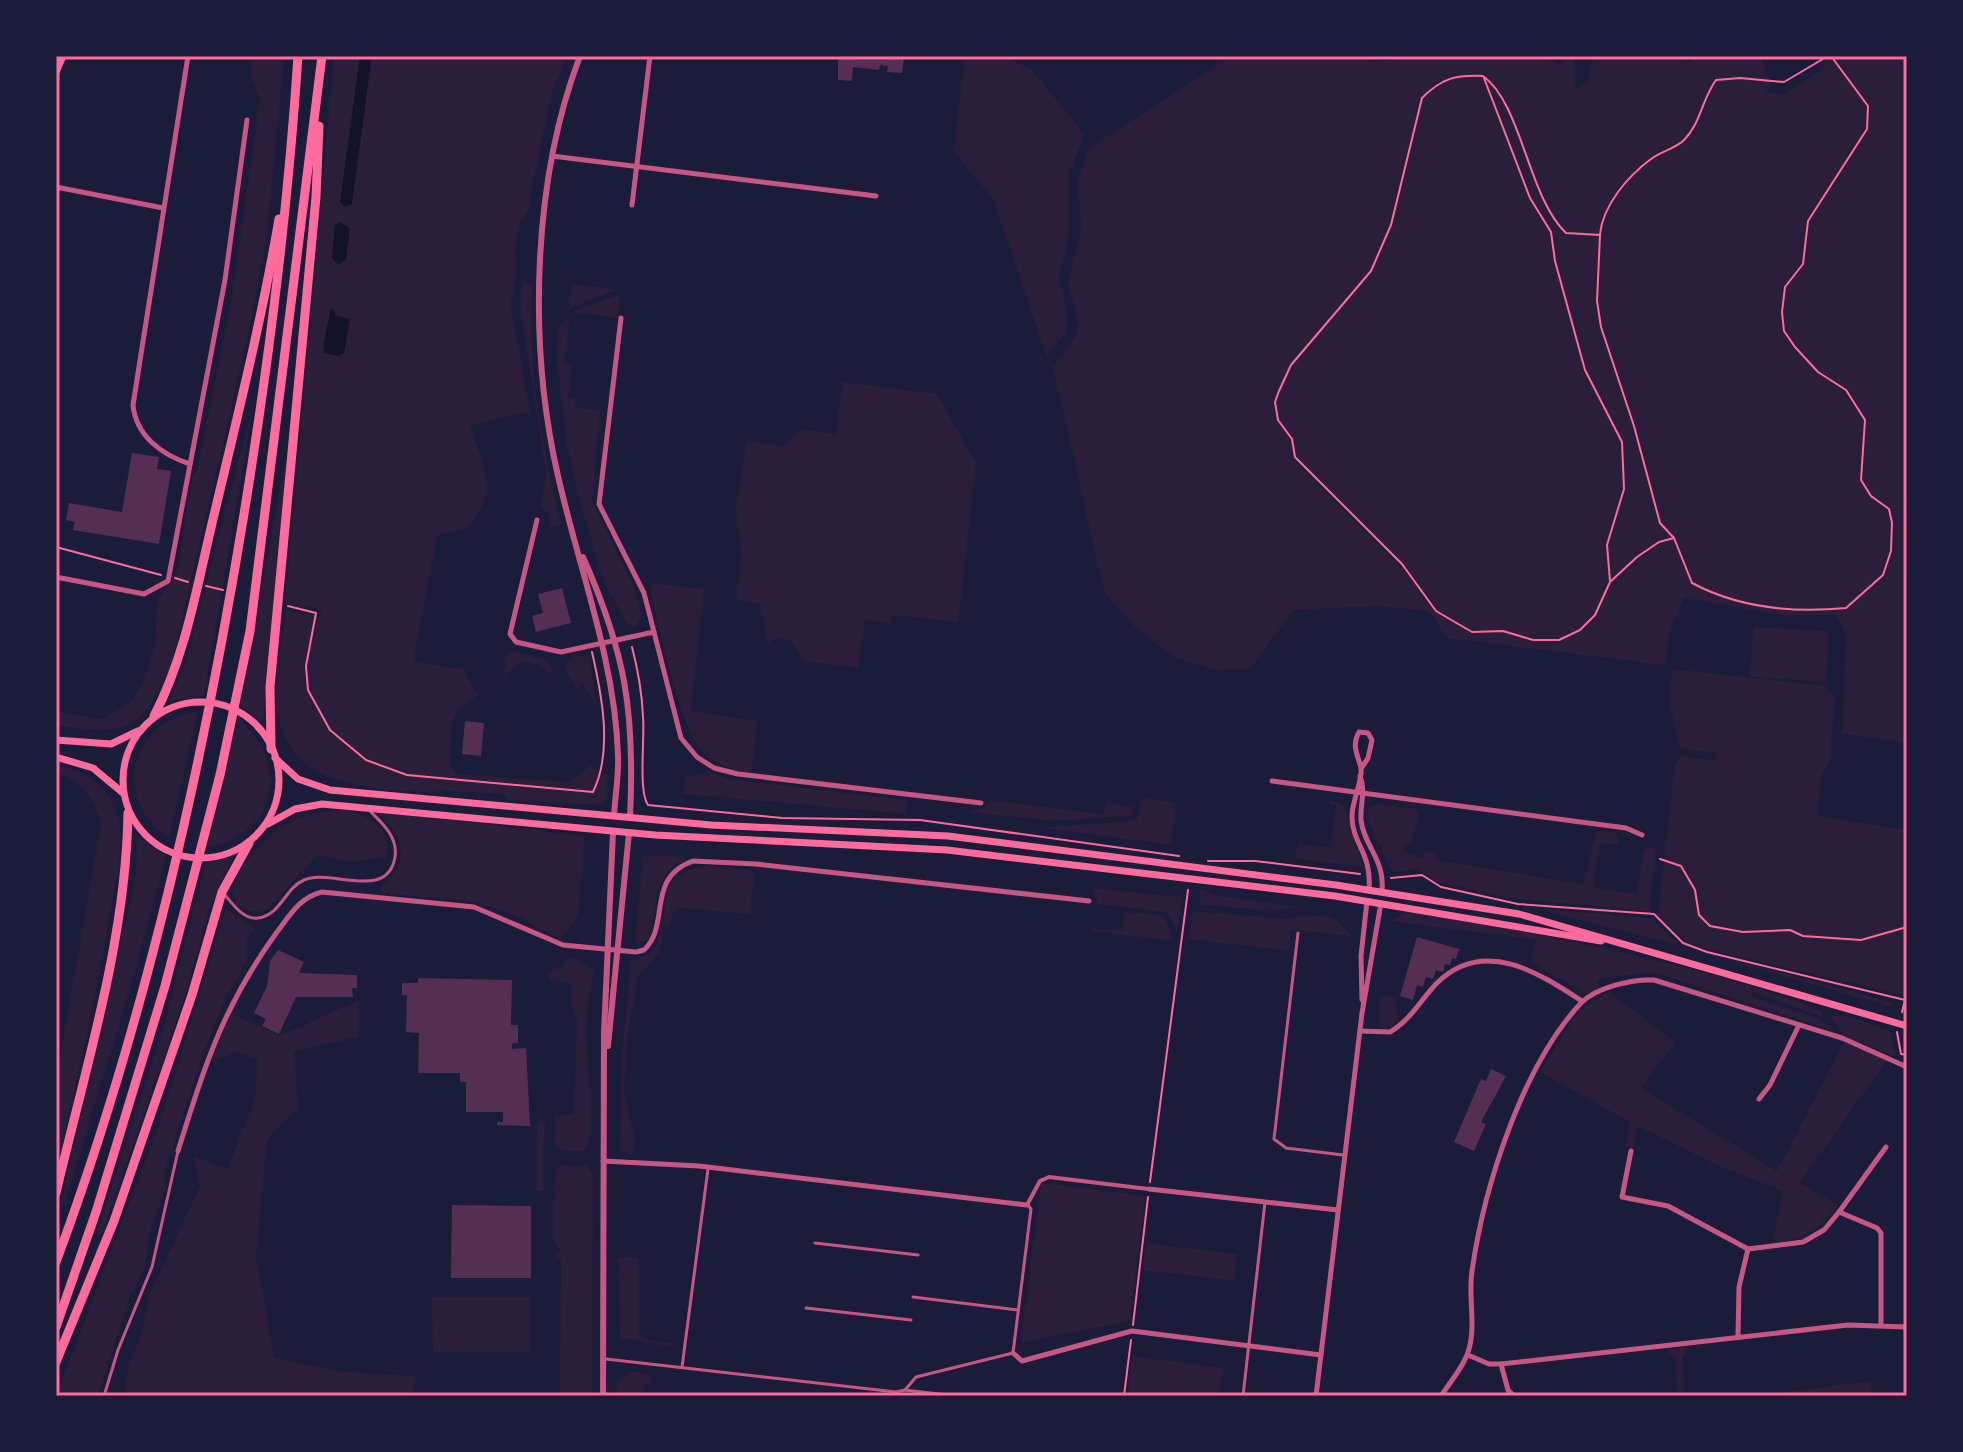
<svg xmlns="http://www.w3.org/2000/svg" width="1963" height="1452" viewBox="0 0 1963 1452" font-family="Manrope,sans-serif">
<rect width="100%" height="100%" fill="#1b1b3a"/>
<g fill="#2a1e3b">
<path d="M253 56H284L267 234 249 331 170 670C138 735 124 736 56 725V712L104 719 132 700 143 681 155 647 157 603 177 573 192 478 198 465 231 303 260 99 250 76Z"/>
<path d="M334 56H567L551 95 527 213 519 222 515 250 517 278 510 302 530 412 469 425C484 470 500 486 469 528L437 535 413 662 463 669 478 695C445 715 452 729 450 765L457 774 571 782 592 764 598 773 608 774 606 800 601 805 507 800 506 795 440 790 432 793C360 787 279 788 276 696 276 668 283 638 286 610L322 617 323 610 285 603Z"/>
<path d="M965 56H1003L1032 70 1085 135 1069 173V235L1059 277 1068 320 1065 332 1047 357 993 199 954 152Z"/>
<path d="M1232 56H1363L1370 62C1418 59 1521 43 1563 66L1565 56H1574L1575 89 1588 81 1594 56H1681L1689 63 1697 56H1761L1771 84 1766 92 1783 94 1823 70 1827 56H1907V743L1842 733 1846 635 1836 615H1781L1684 598 1671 629 1664 665 1447 638 1429 611 1375 606 1294 610 1250 669 1214 670 1174 657 1137 629 1105 594 1053 367 1076 335 1078 322 1068 283 1081 230 1078 181 1089 148Z"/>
<path d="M523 282 533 283C526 363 543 446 561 525L550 528V514L541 508 546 471 520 304Z"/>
<path d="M571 284 618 289 569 309Z"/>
<path d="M620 294 618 318 572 312Z"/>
<path d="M570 315 565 362 572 364 568 398 575 399V407L600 411 592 501 632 583 642 613 636 627 628 625 604 582 578 495 567 444 557 361 558 329Z"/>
<path d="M843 382 937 394 976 463 958 622 892 615 891 623 865 620 858 668 804 661 790 640 777 637 768 643 760 604 737 600 741 553 736 506 747 441 783 446 800 429 836 434Z"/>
<path d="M254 401 204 696 169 702 186 662Z"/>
<path d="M285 463 288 465 263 722 240 705Z"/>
<path d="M652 583 704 589 691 711 758 721 751 774C734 770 719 766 706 755 680 735 660 626 650 590Z"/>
<path d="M1753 627 1829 631 1826 682 1750 677Z"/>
<path d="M511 650 549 661 552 670 549 674 540 665 523 662 508 672 504 682 506 655Z"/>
<path d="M589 656 597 709 582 682 576 690 567 671V661L576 656Z"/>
<path d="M1673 669 1824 686 1835 697 1830 760 1822 773 1817 816 1907 830V996L1702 948 1685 941 1658 914 1675 764 1681 756 1715 760 1716 753 1682 749 1679 744 1669 698Z"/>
<path d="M198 712 169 838C111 801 129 720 198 712Z"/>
<path d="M236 718C292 761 278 835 206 848Z"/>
<path d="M56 765C89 771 111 788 119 822 125 851 115 884 110 913 95 997 78 1082 56 1164V1080L101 826C96 803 82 777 56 773Z"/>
<path d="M709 771 729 779 907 800 906 814 683 794 685 777Z"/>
<path d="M1141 798 1176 803 1171 845 1044 828 1137 820Z"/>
<path d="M990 800 1103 814 1106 803 1133 807 1132 816 1052 821 969 812 984 808Z"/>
<path d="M1331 800 1344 806 1363 867 1297 859 1295 855 1298 844 1331 847 1336 805 1330 804Z"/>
<path d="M1377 804 1416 809 1419 813 1411 844H1405L1403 852 1423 858 1425 850 1437 853 1436 860 1584 884 1596 831 1615 832 1619 840 1617 845 1600 843 1593 887 1636 894 1644 850 1653 847 1656 851 1649 911 1517 899 1439 883 1417 869 1392 872 1367 817 1369 808Z"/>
<path d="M346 810C367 815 395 831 386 857L353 862 317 855 269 908 259 912C197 905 262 838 286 824 305 814 324 811 346 810Z"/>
<path d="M381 812 585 836 578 916 560 939 517 916 478 902 383 893 381 887C409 864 407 836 378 815Z"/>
<path d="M137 835 166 856 133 978 65 1202H61L136 875Z"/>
<path d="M648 855 687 857C649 880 659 903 648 940L635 944 643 858Z"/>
<path d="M233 857 208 913 185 996 102 1235 96 1234 165 1022 206 862Z"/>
<path d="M709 866 749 870 754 875 750 914 681 908 673 913 669 927H663L660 952 638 976 627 1039 624 1092 635 1139 633 1154 620 1152 622 1054 631 962C641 957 651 955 656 945 675 909 648 873 709 866Z"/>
<path d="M1092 888 1182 897 1178 932 1167 912 1098 904Z"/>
<path d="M1200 889 1215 895 1303 908 1262 910 1200 905Z"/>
<path d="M1532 908 1651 918 1680 946 1892 1002 1894 1008 1680 946Z"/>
<path d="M226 909 256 929 247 939 246 960 222 1006 201 1060 166 1167 164 1194 149 1235 146 1265 130 1296 98 1396H56L160 1123Z"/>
<path d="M1193 911 1288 919 1305 915 1333 917 1352 936 1291 930 1289 951 1189 939Z"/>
<path d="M1410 911C1543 935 1674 958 1803 1003L1822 1012 1825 1018 1749 990 1753 997 1817 1018 1837 1032 1669 977 1649 973 1601 978 1597 982 1601 988 1587 994 1530 962 1537 940 1390 921Z"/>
<path d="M1124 912 1163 915 1174 941 1091 931V928L1122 931Z"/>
<path d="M566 958 579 960 594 971C590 989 587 1008 586 1027 585 1052 599 1135 584 1151L560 1150 554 1142 555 1115H574L577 1019 571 1005V983L549 981 548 971 564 966Z"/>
<path d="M1609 992 1675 1042 1641 1088 1777 1171 1844 1042 1887 1060 1800 1183 1839 1205C1819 1230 1803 1239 1772 1244L1783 1191 1719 1166 1638 1126 1633 1149 1625 1147 1630 1122 1540 1072 1579 1010Z"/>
<path d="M1379 996 1395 997 1398 1022 1386 1029 1379 1028Z"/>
<path d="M359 1000 358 1037 294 1052 298 1107 267 1140 256 1256 274 1357 335 1371 415 1376 413 1396H128C120 1361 150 1334 147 1300L200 1186 193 1156 228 1169 255 1098 258 1059 235 1052 211 1063 230 1013 280 1036Z"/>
<path d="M1831 1016H1847L1890 1031 1896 1054 1893 1056 1844 1036Z"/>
<path d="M545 1116 543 1191H536L537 1124Z"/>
<path d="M560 1165 587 1166 593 1177 592 1396H560L561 1260 552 1259 561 1251 553 1238 555 1171Z"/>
<path d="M1041 1183 1145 1196 1130 1321 1021 1343Z"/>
<path d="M1146 1243 1237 1254 1234 1281 1143 1270Z"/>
<path d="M618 1257 638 1258 639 1332 644 1339 672 1343V1347L620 1338Z"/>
<path d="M432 1297H530L529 1352H433Z"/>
<path d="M1689 1346 1682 1358 1685 1396H1678L1675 1359 1666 1350Z"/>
<path d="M1132 1356 1223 1368 1219 1396 1128 1393Z"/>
<path d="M635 1371 652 1376 651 1383H645L643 1396H614L619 1380Z"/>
<path d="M1870 1381 1872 1396H1756Z"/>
</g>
<g fill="#12122b">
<path d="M360 56 370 58 371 63 352 204 345 207 340 202Z"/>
<path d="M339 222 350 228 346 259 338 265 332 258 335 225Z"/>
<path d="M331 307 337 316 350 319 344 353 339 356 325 353 323 348Z"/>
</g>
<g fill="#542f53">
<path d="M838 56H904L902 73 887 72 888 66 880 65 879 70 853 67 852 81 838 80Z"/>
<path d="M132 453 159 457 157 469 171 471 159 544 73 530 75 522 66 520 69 503 122 512Z"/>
<path d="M562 588 571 623 536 632 532 616 543 613 538 594Z"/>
<path d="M465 721 484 723 481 756 462 754Z"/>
<path d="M1417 937 1459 949 1456 959 1452 958 1450 965 1445 964 1443 972 1436 970 1433 979 1426 977 1423 987 1417 985 1413 1000 1400 996Z"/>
<path d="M278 950 304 962 299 973 357 975V988H352L353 997H296L279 1034 262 1026 266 1019 254 1013 267 986 270 961Z"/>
<path d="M418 978 512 980 511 1025H518V1043H512V1049L526 1048 530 1126 497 1125V1122H503V1112H466V1082H460V1073H418L419 1033 406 1032 407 995H402V983H418Z"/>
<path d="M1491 1069 1506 1076 1481 1122 1486 1124 1474 1151 1454 1142 1481 1079 1486 1081Z"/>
<path d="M452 1205 531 1206V1278H451Z"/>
</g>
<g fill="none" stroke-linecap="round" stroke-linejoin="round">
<g stroke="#ff6b9d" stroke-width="2">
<path d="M1484 78 1530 198 1551 232 1555 261 1585 370 1622 442 1624 489 1607 545 1610 581"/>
<path d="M1600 234C1603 205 1628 176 1651 159 1661 151 1675 149 1684 140 1701 123 1702 99 1716 80L1740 78 1784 82 1828 56"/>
<path d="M1674 538 1659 542 1637 557 1610 582 1595 615 1580 630 1559 640H1533L1503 631 1472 632 1436 611 1402 564 1295 457 1292 439 1278 420 1275 402 1279 391 1291 365 1371 271 1391 225 1422 98C1442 78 1455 75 1483 76 1522 104 1528 197 1566 233L1600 235 1597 301 1601 327 1634 426 1660 523 1674 538 1692 583C1739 608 1794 613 1846 608L1883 575 1891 551 1892 523 1889 509 1871 496 1861 480 1865 420 1846 390 1818 372 1795 347 1784 331 1782 312 1785 287 1803 264 1808 221 1867 129 1868 106 1831 56"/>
<path d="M56 547 161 575"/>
<path d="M175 578 188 582"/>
<path d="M206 586 223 590"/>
<path d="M288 606 316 613 306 666 308 690 330 730 366 760 407 775 593 792C613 751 602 696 592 652"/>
<path d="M632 647C638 670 642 693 643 717 645 737 638 791 648 805L782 818 920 820 1179 856"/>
<path d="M1660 859 1681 866 1695 890 1699 915 1710 926 1743 932 1790 930 1803 936 1861 940 1907 927"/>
<path d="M1208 861H1255L1360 874"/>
<path d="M1391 878 1422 875 1441 887 1518 904 1654 914 1683 943 1707 952 1905 1000 1902 1012"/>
<path d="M1897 1032 1901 1054 1907 1055"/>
<path d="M1150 1182 1188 890"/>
<path d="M1133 1325 1148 1197"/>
<path d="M1124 1396 1131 1340"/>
</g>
<g stroke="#c65784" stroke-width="3">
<path d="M224 894C233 904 243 920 258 918 281 915 285 888 304 880 329 868 388 902 395 857 398 837 383 824 370 811"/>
<path d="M1298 933 1274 1139 1286 1148 1343 1155"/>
<path d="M815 1243 918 1255"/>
<path d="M913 1297 1018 1310"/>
<path d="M806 1308 911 1320"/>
<path d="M606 1359 896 1392 905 1390 916 1377 1013 1353 1031 1209 1028 1205"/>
<path d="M682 1367 708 1169"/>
<path d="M905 1390 956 1396"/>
<path d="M104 1396 118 1350 152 1267 178 1151"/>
<path d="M1243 1396 1265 1202"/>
</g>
<path stroke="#c65784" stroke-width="4" d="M1027 1205 1040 1181 1049 1177 1148 1189"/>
<g stroke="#c65784" stroke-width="5">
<path d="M188 56 133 405C136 436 162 455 190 464"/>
<path d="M552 156 876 196"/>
<path d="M56 187 163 208"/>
<path d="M632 205 650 56"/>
<path d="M621 318 599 504 644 593 681 738 697 757 714 768 738 774 981 803"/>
<path d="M537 520 510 634 516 642 561 652 654 632"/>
<path d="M56 577 144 594 168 581 225 280 247 120"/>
<path d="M1361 769 1368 758 1372 740 1368 733 1359 732C1351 746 1358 755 1361 768 1363 780 1351 803 1352 818 1353 845 1372 853 1369 890"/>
<path d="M1360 776C1366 791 1360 804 1361 820 1364 847 1385 858 1382 892"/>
<path d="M1272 781 1626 828 1642 835"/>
<path d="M1362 1000 1361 956 1367 901"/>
<path d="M1360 1031 1390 1032C1410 1021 1422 998 1437 983 1484 937 1539 973 1582 1001"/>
<path d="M1759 1099 1770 1085 1799 1025"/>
<path d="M178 1151C205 1065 223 1006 277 932 290 915 300 897 322 892L474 907 563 945 636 952 644 950C671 925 645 878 693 861L756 864 1089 901"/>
<path d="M1631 1151 1622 1197 1668 1206 1748 1249 1803 1242 1824 1230 1839 1212 1886 1147"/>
<path d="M603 1161 699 1166 1027 1205"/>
<path d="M1149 1189 1338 1210"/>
<path d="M1839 1212 1877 1228 1881 1233V1325"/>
<path d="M1906 1327 1907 1347"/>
<path d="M1738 1335 1739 1287 1748 1249"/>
<path d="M1013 1353 1022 1361 1132 1331 1321 1355"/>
<path d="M1468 1355 1489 1364H1501L1848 1325 1907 1327"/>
<path d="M1501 1364 1508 1390 1514 1396"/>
<path d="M1316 1396 1362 1013 1381 903"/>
<path d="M1441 1396C1450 1382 1465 1365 1469 1349 1476 1324 1468 1296 1472 1271 1484 1187 1522 1066 1581 1003 1597 987 1632 979 1654 980L1842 1038 1907 1067"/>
</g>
<g stroke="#c65784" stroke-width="6">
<path d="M580 56C532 182 528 345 558 476 579 569 615 660 618 755 619 775 615 796 614 816"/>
<path d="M583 557C626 654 635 712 630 818"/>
<path d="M608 1046 629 833"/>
<path d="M603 1396 604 1033 613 832"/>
</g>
<g stroke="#ff6b9d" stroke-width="7">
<path d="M56 72 63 56"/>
<circle cx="201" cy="780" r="78"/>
<path d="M56 740 111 744 138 731"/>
<path d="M56 757 93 768 123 793"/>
<path d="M275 758 298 779 330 790 711 825 948 836 1336 885 1519 914 1907 1026"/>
<path d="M268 824 295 809 322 804 655 835 947 850 1335 896 1601 941"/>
</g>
<g stroke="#ff6b9d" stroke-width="9">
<path d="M154 716C187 653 198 580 215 511 238 414 262 318 279 219"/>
<path d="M271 749 270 687 316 197 319 126"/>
<path d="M56 1193C85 1069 126 941 128 813"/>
<path d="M56 1262C131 1061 183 850 222 640 258 446 285 253 298 56"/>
<path d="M56 1327 96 1212 165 986 220 775 250 631 322 56"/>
<path d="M56 1362 114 1221 192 995 222 892 249 843"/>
</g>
</g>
<rect width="1963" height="1452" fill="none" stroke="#1b1b3a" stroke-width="116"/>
<rect x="58" y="58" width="1847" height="1336" fill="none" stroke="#ff6b9d" stroke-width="3"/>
</svg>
